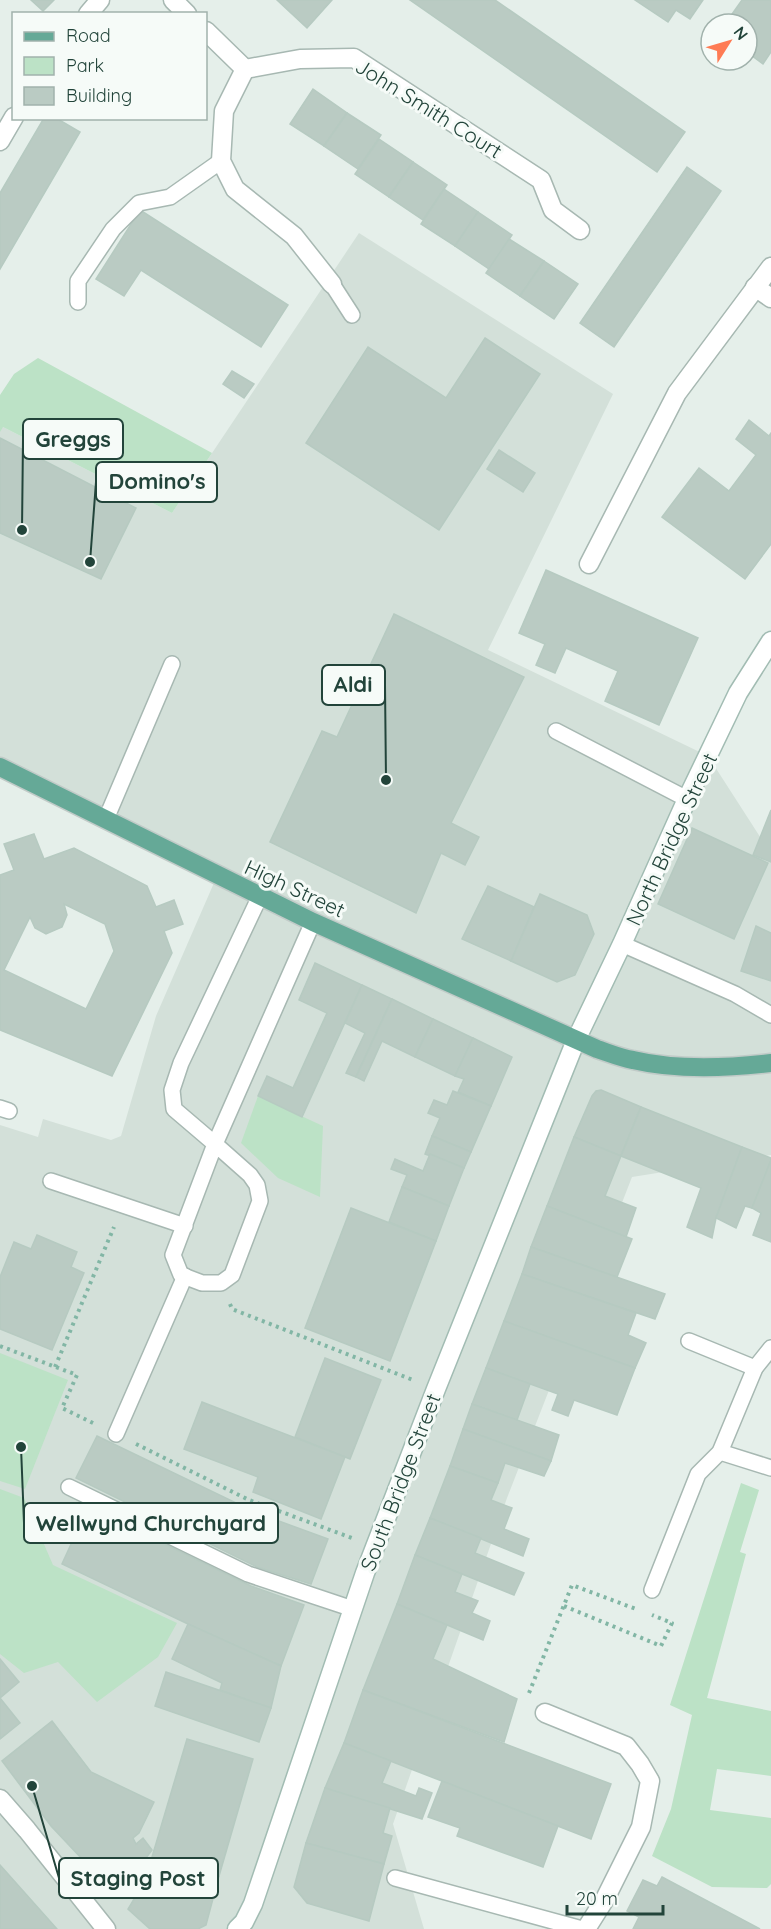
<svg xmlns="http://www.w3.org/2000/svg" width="771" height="1929" viewBox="0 0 771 1929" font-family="Quicksand,sans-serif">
<rect width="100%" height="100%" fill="#e5efea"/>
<path fill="#d3e0d9" d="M359 233 613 394 488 650 708 756 771 854V1155L632 1177 507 1498 393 1824 424 1929H0V1125L38 1137 43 1119 111 1140 121 1136 156 1016 217 876 0 767V421L3 427 172 513Z"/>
<g fill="#bce2c6">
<path d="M38 358 212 453 172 513 3 427 0 432V395L14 374Z"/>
<path d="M258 1096 323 1126 320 1197 278 1178 241 1143Z"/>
<path d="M0 1353 68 1380 25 1489 0 1481Z"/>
<path d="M741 1483 759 1490 740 1552 746 1554 707 1698 771 1711V1776L717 1769 710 1810 771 1818V1884L767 1888 712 1887 652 1856 671 1809 692 1715 670 1705Z"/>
<path d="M0 1489 24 1498 53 1565 177 1623 158 1657 97 1702 58 1662 24 1673 0 1654Z"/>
</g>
<g fill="#bacbc3" stroke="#b6cac1" stroke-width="1.5" fill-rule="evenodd">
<path d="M31 0H54L43 11Z"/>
<path d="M277 0H332L307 28Z"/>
<path d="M410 0H495L685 132 657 172Z"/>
<path d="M635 0H703L690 19 676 10 668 22Z"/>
<path d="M742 0H771V52L763 64 747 52V24H725Z"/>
<path d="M313 89 347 113 324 146 290 124Z"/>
<path d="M347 113 381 135 358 169 324 146Z"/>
<path d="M44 118H56L80 132 0 269V193Z"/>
<path d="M379 139 413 162 389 197 355 174Z"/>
<path d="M413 162 447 185 423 220 389 197Z"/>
<path d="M687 167 721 191 614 347 580 323Z"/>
<path d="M444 189 478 212 455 246 421 224Z"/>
<path d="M140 210 288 305 261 347 141 270 124 296 96 279Z"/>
<path d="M478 212 512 235 489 269 455 246Z"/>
<path d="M509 239 544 261 520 296 486 273Z"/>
<path d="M544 261 578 284 554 319 520 296Z"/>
<path d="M485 338 540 374 439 530 306 443 368 347 446 398Z"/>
<path d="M232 371 254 384 244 398 223 384Z"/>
<path d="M749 420 769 436 771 433V544L745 579 662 517 699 468 729 491 756 455 736 439Z"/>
<path d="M0 438 136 508 101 579 0 533Z"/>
<path d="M499 450 535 473 523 492 487 469Z"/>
<path d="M546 570 698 638 659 725 605 701 618 671 566 648 555 673 536 665 545 644 519 633Z"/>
<path d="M394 614 524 677 451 823 479 837 465 865 441 853 416 913 270 842 322 731 337 737Z"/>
<path d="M771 810V862L753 855Z"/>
<path d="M692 828 768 863 734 939 658 904Z"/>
<path d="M34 834 44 859 74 848 147 886 156 907 174 900 183 924 164 931 172 953 112 1076 0 1030V875L14 870 4 844ZM64 904 105 924 114 951 86 1009 4 970 30 917 35 928 46 934 62 927 67 915Z"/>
<path d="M488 886 534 907 511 961 462 939Z"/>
<path d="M540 894 587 915 594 934 575 975 557 982 511 961Z"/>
<path d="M756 926 771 933V981L741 971Z"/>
<path d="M315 963 362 985 302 1117 258 1096 267 1076 293 1088 327 1013 299 1000Z"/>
<path d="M362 985 392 999 356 1077 346 1073 365 1033 345 1023Z"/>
<path d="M392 999 433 1019 415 1057 382 1041 364 1081 356 1077Z"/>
<path d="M433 1019 473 1038 455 1076 415 1057Z"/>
<path d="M473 1038 512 1057 491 1106 458 1092 464 1079 455 1076Z"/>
<path d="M601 1090 641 1107 621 1156 574 1137 592 1096 596 1091Z"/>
<path d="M453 1091 491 1106 471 1152 432 1136 440 1118 428 1113 434 1100 447 1105Z"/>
<path d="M641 1107 742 1147 716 1218 712 1238 687 1227 701 1188 621 1156Z"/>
<path d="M432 1136 471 1152 464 1168 425 1154Z"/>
<path d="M574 1137 621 1156 605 1196 636 1208 626 1237 547 1206Z"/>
<path d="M742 1147 771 1158V1160L752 1208 745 1206 736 1228 716 1218Z"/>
<path d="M430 1154 464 1168 449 1206 402 1187 407 1175 391 1169 395 1159 423 1171Z"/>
<path d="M771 1160V1242L753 1235 761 1213 752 1208Z"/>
<path d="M402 1187 449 1206 436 1241 389 1222Z"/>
<path d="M547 1206 632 1239 617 1277 531 1247Z"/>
<path d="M351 1208 436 1241 390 1361 305 1328Z"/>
<path d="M37 1235 77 1252 71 1267 84 1273 52 1350 0 1329V1277L14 1242 31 1249Z"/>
<path d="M531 1247 665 1294 655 1319 522 1274Z"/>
<path d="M522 1274 636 1313 628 1335 646 1343 635 1368 504 1321Z"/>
<path d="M504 1321 635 1368 617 1415 574 1400 568 1416 552 1410 558 1394 486 1368Z"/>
<path d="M325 1358 381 1380 350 1459 295 1437Z"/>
<path d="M486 1368 530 1384 517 1420 472 1404Z"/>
<path d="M202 1402 345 1457 321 1519 253 1492 258 1477 184 1449Z"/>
<path d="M472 1404 559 1435 551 1461 463 1429Z"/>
<path d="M463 1429 551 1461 544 1476 505 1463 498 1483 450 1466Z"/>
<path d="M97 1436 257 1513 328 1539 311 1584 257 1567 76 1478Z"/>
<path d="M450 1466 498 1483 491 1500 512 1508 504 1529 529 1539 523 1556 430 1518Z"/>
<path d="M88 1507 251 1586 304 1605 281 1666 188 1624 62 1564Z"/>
<path d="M430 1518 481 1538 475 1553 524 1573 514 1595 415 1555Z"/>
<path d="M415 1555 462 1574 455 1592 478 1601 472 1613 490 1621 483 1640 397 1604Z"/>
<path d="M397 1604 447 1625 433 1659 517 1699 504 1742 363 1690Z"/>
<path d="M188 1624 281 1666 271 1708 220 1690 222 1683 172 1659Z"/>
<path d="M0 1659 19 1682 0 1698Z"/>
<path d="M166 1672 271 1708 259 1742 155 1706Z"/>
<path d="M363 1690 611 1784 591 1839 344 1743Z"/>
<path d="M0 1698 20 1723 0 1739Z"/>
<path d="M52 1721 91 1772 154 1802 139 1833 133 1838 136 1844 143 1838 152 1850 117 1896 51 1826 2 1761Z"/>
<path d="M187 1739 253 1759 219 1876 152 1857Z"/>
<path d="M344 1743 391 1761 382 1783 416 1796 419 1788 432 1793 422 1819 325 1788Z"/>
<path d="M442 1781 558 1826 543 1867 457 1836 460 1828 428 1817Z"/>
<path d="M325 1788 390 1808 383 1833 392 1836 384 1864 306 1843Z"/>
<path d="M306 1843 384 1864 369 1921 307 1903 294 1887Z"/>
<path d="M169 1862 219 1876 206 1925 198 1929H150L128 1909 149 1874 166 1881Z"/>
<path d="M0 1865 57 1929H0Z"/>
<path d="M662 1877 760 1929H633L639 1917 627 1911 643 1880 657 1886Z"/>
</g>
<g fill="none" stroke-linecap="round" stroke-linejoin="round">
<g stroke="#a7b8b2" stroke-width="18">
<g id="service">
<path d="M332 284 352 315"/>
<path d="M78 302V281L113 229 139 203 170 197 221 161"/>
<path d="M556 731 687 799"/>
<path d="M106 819 172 664"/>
<path d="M260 896 181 1063 172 1090 174 1109 215 1144 173 1255 181 1275 202 1283H221L232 1275 260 1201 257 1185 250 1175 215 1144 313 922"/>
<path d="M622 944 735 994 771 1015"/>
<path d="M0 1108 9 1111"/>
<path d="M51 1181 185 1226"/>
<path d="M689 1341 755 1368"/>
<path d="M116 1434 185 1276"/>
<path d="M720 1452 771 1468"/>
<path d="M69 1487 248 1574 353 1609"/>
<path d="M652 1590 698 1474 720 1452 755 1368 771 1348"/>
<path d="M395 1878 582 1929"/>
</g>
</g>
<g stroke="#a7b8b2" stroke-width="21">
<g id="minor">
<path d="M173 0 187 14"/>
<path d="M88 14 100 0"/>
<path d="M206 31 245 69"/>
<path d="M245 69 300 59 354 58 541 180 553 210 580 230"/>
<path d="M245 69 224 111 221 161 235 189 294 236 332 284"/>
<path d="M0 141 14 117"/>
<path d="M755 287 771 298"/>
<path d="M589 564 677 393 771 267"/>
<path d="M545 1713 626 1746 640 1764 650 1781 641 1827 605 1899 586 1929"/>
<path d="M0 1799 27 1830 106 1929"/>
</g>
</g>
<g stroke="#a2bcb3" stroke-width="21">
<path id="secondary" d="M237 1929 244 1922 253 1904 365 1573 436 1389 576 1040 622 944 687 799 738 693 771 641"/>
</g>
<g stroke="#c1cbc8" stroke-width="21">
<path id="primary" d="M0 767 313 922 597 1049C609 1053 621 1058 633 1060 675 1070 728 1068 771 1063"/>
</g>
<g stroke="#82b6a5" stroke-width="4" stroke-dasharray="3 4.5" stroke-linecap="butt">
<path d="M230 1304 232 1309 413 1380"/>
<path d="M0 1346 77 1375 62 1408 95 1424"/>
<path d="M55 1367 114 1227"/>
<path d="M136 1444 249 1500 352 1538"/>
<path d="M564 1606 661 1646 672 1623 652 1615"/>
<path d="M529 1693 572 1585 636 1609"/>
</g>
<use href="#service" stroke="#fff" stroke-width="15"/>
<use href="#minor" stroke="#fff" stroke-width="18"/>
<use href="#secondary" stroke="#fff" stroke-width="18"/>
<use href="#primary" stroke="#65a997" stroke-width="18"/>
</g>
<g text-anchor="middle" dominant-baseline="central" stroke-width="6" stroke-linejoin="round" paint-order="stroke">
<g font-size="21" fill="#22443a" stroke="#f6fbf8">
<text transform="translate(429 108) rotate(32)">John Smith Court</text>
<text transform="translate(671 839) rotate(-65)">North Bridge Street</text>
<text transform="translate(295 888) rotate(25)">High Street</text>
<text transform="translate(400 1482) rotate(-69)">South Bridge Street</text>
</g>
</g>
<path fill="none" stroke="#22443a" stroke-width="2" d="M22 530L23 439M90 562L96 482M386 780L385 685M21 1447L24 1523M32 1786L59 1878"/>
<g fill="#22443a" stroke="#f6fbf8" stroke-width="2">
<circle cx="22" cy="530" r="6"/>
<circle cx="90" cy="562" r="6"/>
<circle cx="386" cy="780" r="6"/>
<circle cx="21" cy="1447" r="6"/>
<circle cx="32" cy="1786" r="6"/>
</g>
<g fill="#f6fbf8" stroke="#22443a" stroke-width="2">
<rect x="23" y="419" width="100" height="40" rx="6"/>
<rect x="96" y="462" width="121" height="40" rx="6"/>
<rect x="322" y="665" width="63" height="40" rx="6"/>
<rect x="24" y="1503" width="254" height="40" rx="6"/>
<rect x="59" y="1858" width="159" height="40" rx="6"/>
</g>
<g font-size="22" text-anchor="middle" font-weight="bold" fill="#22443a">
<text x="73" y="447">Greggs</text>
<text x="157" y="489">Domino's</text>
<text x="353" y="692">Aldi</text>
<text x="151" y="1531">Wellwynd Churchyard</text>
<text x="138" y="1886">Staging Post</text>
</g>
<rect x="12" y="12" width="195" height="108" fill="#f6fbf8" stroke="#a1b2ac" stroke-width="1.5"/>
<rect x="24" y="32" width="30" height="9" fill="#65a997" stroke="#a1b2ac" stroke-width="1.5"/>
<text x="66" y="42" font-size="18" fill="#22443a">Road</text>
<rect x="24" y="57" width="30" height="18" fill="#bce2c6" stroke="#a1b2ac" stroke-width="1.5"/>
<text x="66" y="72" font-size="18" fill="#22443a">Park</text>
<rect x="24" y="87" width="30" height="18" fill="#bacbc3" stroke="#a1b2ac" stroke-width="1.5"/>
<text x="66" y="102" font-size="18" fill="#22443a">Building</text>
<g transform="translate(729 42) rotate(53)"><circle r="28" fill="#f6fbf8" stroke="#a1b2ac" stroke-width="1.5"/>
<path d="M0-4.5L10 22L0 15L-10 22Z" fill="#fe7b54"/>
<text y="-9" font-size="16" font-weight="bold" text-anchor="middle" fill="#22443a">N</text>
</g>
<path d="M567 1905v9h96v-9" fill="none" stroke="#22443a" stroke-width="3"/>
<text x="576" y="1905" font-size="18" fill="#22443a" stroke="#f6fbf8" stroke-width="4.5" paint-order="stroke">20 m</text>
</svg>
